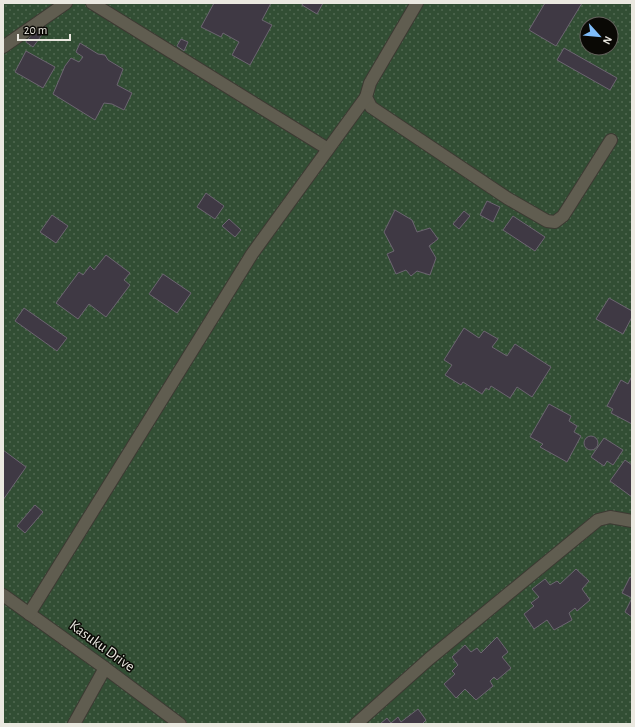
<svg xmlns="http://www.w3.org/2000/svg" width="635" height="727" viewBox="0 0 635 727" font-family="'Alegreya Sans',sans-serif">
<defs>
<pattern id="park-dots" width="8" height="8" patternUnits="userSpaceOnUse"><rect width="8" height="8" fill="#324e34"/><path d="M2 2h.1M6 6h.1" fill="none" stroke="#506851" stroke-width="1.8" stroke-linecap="round"/></pattern>
</defs>
<rect width="100%" height="100%" fill="#221f14"/>
<path fill="url(#park-dots)" fill-rule="evenodd" d="M3 3H632V724H3ZM587 24H611V48H587Z"/>
<g fill="#3f3944" stroke="#6c6571">
<path d="M214 3H271L262 20 272 25 250 65 232 55 239 42 223 33 221 37 201 27Z"/>
<path d="M303 3H323L317 14 302 5Z"/>
<path d="M545 3H582L556 46 529 30Z"/>
<path d="M40 23 47 28 33 47 26 42Z"/>
<path d="M181 39 188 42 184 51 177 46Z"/>
<path d="M80 43 98 54 105 55 108 60 123 69 117 85 132 93 124 110 112 104 104 103 95 120 53 94 65 66 71 58 79 62 83 57 76 52Z"/>
<path d="M564 48 617 78 610 90 557 60Z"/>
<path d="M26 51 55 67 43 88 15 72Z"/>
<path d="M206 193 224 206 215 219 197 207Z"/>
<path d="M487 201 500 207 493 222 480 215Z"/>
<path d="M395 210 412 220 417 232 430 228 438 239 429 246 436 258 430 275 417 271 411 276 406 270 396 274 387 254 394 251 384 232Z"/>
<path d="M464 211 470 216 459 229 453 224Z"/>
<path d="M52 215 68 226 56 243 40 232Z"/>
<path d="M513 216 545 237 535 251 503 230Z"/>
<path d="M229 219 241 230 235 237 222 226Z"/>
<path d="M106 255 130 273 124 280 130 285 106 317 89 304 78 319 56 303 79 272 83 275 90 266 94 270Z"/>
<path d="M163 274 191 293 177 313 149 294Z"/>
<path d="M609 298 632 311V317L623 334 596 319Z"/>
<path d="M24 308 67 338 57 351 15 321Z"/>
<path d="M464 328 479 338 484 331 498 339 492 347 507 356 515 344 551 367 532 397 517 387 510 398 491 386 489 390 486 388 482 394 463 382 461 385 445 375 452 365 444 360Z"/>
<path d="M632 376V424L611 413 613 409 607 406 621 380 628 384Z"/>
<path d="M549 404 571 416 569 421 577 426 574 432 581 436 567 462 540 447 543 444 530 437Z"/>
<circle cx="591" cy="443" r="7"/>
<path d="M604 438 623 450 613 465 607 461 604 466 591 457Z"/>
<path d="M3 450 26 467 3 500Z"/>
<path d="M625 460 632 465V497L610 481Z"/>
<path d="M35 505 43 512 25 533 17 526Z"/>
<path d="M576 569 589 581 582 589 590 600 577 611 575 608 569 613 572 620 554 630 547 620 534 629 524 614 534 606 531 603 539 597 532 589 545 579 550 585 557 581 560 584Z"/>
<path d="M630 577 632 578V617L625 612 632 598 622 593Z"/>
<path d="M497 637 508 652 502 657 511 668 497 680 494 677 490 681 493 686 476 700 465 689 456 698 444 684 455 674 452 671 458 665 452 657 465 645 471 652 477 648 481 653Z"/>
<path d="M418 709 426 720 422 724H380L387 718 391 723 398 717 401 722Z"/>
</g>
<g fill="none" stroke-linecap="round" stroke-linejoin="round">
<g stroke="#3d3a33" stroke-width="14">
<g id="minor">
<path d="M92 3 328 149"/>
<path d="M417 3 370 83 366 97 371 107 507 198 547 221 555 222 563 216 570 205 611 140"/>
<path d="M3 47 66 3"/>
<path d="M3 595 105 668 180 724"/>
<path d="M29 614 252 254 366 97"/>
<path d="M74 724 105 668"/>
<path d="M356 724 429 659 598 520 610 517 632 521"/>
</g>
</g>
<use href="#minor" stroke="#605d50" stroke-width="12"/>
</g>
<g text-anchor="middle" dominant-baseline="central" stroke-width="3" stroke-linejoin="round" paint-order="stroke">
<g font-size="15" fill="#eae8e0" stroke="#0a0905">
<text transform="translate(102 646) rotate(36)">Kasuku Drive</text>
</g>
</g>
<rect width="635" height="727" fill="none" stroke="#eae8e0" stroke-width="8"/>
<g transform="translate(599 36) rotate(117)"><circle r="19" fill="#0a0905" stroke="#64625d"/>
<path d="M0-3L7 15L0 10L-7 15Z" fill="#7fbdfa"/>
<text y="-6" font-size="11" font-weight="bold" text-anchor="middle" fill="#eae8e0">N</text>
</g>
<path d="M18 34v6h52v-6" fill="none" stroke="#eae8e0" stroke-width="2"/>
<text x="24" y="34" font-size="12" fill="#eae8e0" stroke="#0a0905" stroke-width="3" paint-order="stroke">20 m</text>
</svg>
